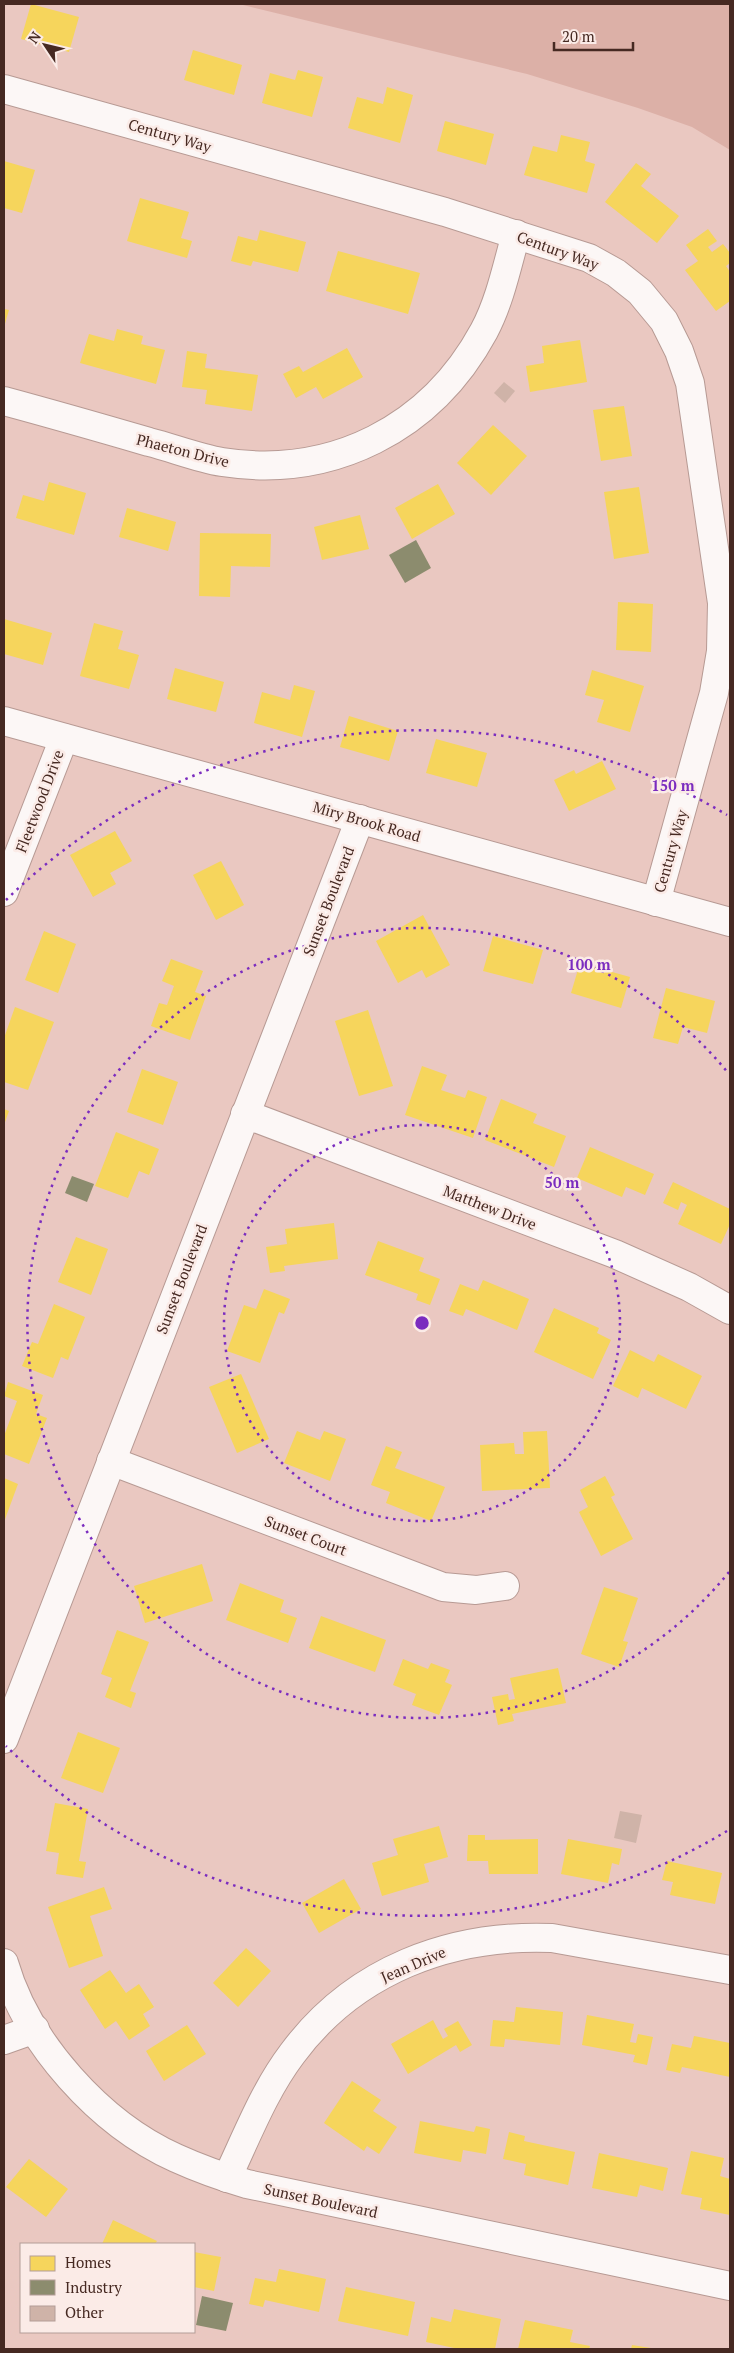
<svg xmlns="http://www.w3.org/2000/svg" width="734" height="2353" viewBox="0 0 734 2353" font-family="'PT Serif',serif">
<rect width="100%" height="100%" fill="#eac8c1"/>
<path fill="#dcb0a7" d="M239 4H730V150L692 127 638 108 527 74Z"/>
<g fill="#f6d55c">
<path d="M31 4 79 17 69 52 21 39Z"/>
<path d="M193 50 242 65 234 95 184 80Z"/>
<path d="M298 70 323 77 312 117 262 103 270 73 295 80Z"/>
<path d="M387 87 413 95 400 143 348 128 357 97 383 104Z"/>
<path d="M445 121 494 134 486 165 437 151Z"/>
<path d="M561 135 590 142 585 161 595 164 587 193 524 175 533 146 557 152Z"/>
<path d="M4 161 35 170 22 213 4 208Z"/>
<path d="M636 163 651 174 641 186 679 216 657 243 605 202Z"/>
<path d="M140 198 189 212 181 238 192 241 187 258 127 241Z"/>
<path d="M708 229 717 241 708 247 712 252 723 244 730 253V263L726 266 730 272V301L716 311 685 270 698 261 686 245Z"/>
<path d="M260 230 306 242 298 272 253 261 251 266 231 261 238 236 257 241Z"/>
<path d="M338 251 420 273 408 314 326 291Z"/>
<path d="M4 309 9 310 4 327Z"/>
<path d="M117 329 143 336 141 344 165 350 156 384 80 363 89 334 114 341Z"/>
<path d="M580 340 587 382 530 392 526 366 544 363 542 346Z"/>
<path d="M347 348 363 377 323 399 316 387 296 398 283 374 299 366 303 372Z"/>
<path d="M187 351 207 354 205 368 258 375 252 411 205 404 207 390 182 387Z"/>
<path d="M624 406 632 456 601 461 593 410Z"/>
<path d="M493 425 527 456 491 495 457 463Z"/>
<path d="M49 482 86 493 74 535 16 518 23 495 44 501Z"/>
<path d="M438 484 455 514 412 539 395 508Z"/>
<path d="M639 487 649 553 614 559 604 492Z"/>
<path d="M127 508 176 522 168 551 119 537Z"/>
<path d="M360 515 369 549 322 560 314 527Z"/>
<path d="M200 533 271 534 270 567 231 566 230 597 199 596Z"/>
<path d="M618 602 653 604 651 652 616 650Z"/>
<path d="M4 619 52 633 43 665 4 654Z"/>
<path d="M94 623 123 631 118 649 139 655 129 689 80 676Z"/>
<path d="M175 668 224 682 216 712 167 699Z"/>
<path d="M592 670 644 686 630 732 597 722 604 700 585 695Z"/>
<path d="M294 685 315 691 302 737 254 723 262 692 290 700Z"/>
<path d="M349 716 398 731 389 761 340 747Z"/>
<path d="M436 739 487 753 477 787 426 773Z"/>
<path d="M602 761 616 789 569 811 554 780 574 770 576 774Z"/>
<path d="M115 831 132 861 110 873 116 884 93 897 70 855Z"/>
<path d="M221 861 244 905 216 920 193 875Z"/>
<path d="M423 915 450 965 426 978 422 970 398 983 376 941Z"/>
<path d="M44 931 76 944 58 993 25 980Z"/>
<path d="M493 936 543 950 533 984 483 971Z"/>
<path d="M171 959 203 971 195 992 206 996 190 1040 151 1026 159 1003 167 1005 174 986 162 981Z"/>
<path d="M580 963 630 977 621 1008 571 993Z"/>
<path d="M666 988 715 1001 707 1033 683 1027 678 1044 653 1038Z"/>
<path d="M15 1007 54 1022 28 1090 4 1082V1038Z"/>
<path d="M368 1010 393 1086 359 1096 335 1021Z"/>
<path d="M422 1066 447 1075 441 1090 465 1098 468 1090 487 1097 473 1138 405 1115Z"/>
<path d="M142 1069 178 1082 163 1125 127 1112Z"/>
<path d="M501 1099 537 1114 533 1123 566 1136 554 1167 485 1140Z"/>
<path d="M4 1109 9 1111 4 1125Z"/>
<path d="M116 1132 159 1149 149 1175 139 1171 128 1198 95 1186Z"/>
<path d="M590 1147 654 1174 645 1195 626 1187 622 1197 577 1178Z"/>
<path d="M673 1182 730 1209V1224L721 1244 678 1224 687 1205 681 1202 678 1210 663 1203Z"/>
<path d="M334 1223 338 1259 284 1266 285 1271 270 1273 266 1247 287 1244 285 1229Z"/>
<path d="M76 1237 108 1249 91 1295 58 1282Z"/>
<path d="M378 1241 424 1258 419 1271 440 1279 430 1305 416 1300 418 1294 365 1275Z"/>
<path d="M483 1280 529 1299 517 1330 466 1309 463 1316 449 1311 460 1284 478 1291Z"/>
<path d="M264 1289 290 1299 284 1314 279 1312 260 1363 227 1351 244 1305 256 1309Z"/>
<path d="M54 1304 85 1317 68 1360 61 1357 53 1378 22 1366 32 1342 38 1344Z"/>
<path d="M554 1308 599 1328 597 1333 611 1340 593 1379 534 1352Z"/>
<path d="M630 1350 654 1362 658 1354 702 1376 686 1409 642 1388 638 1398 613 1386Z"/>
<path d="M241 1374 269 1439 237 1453 209 1387Z"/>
<path d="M8 1382 43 1395 36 1414 47 1418 29 1464 4 1454V1436L17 1401 4 1396Z"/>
<path d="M297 1431 320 1440 324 1431 346 1439 330 1481 284 1463Z"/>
<path d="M547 1431 550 1488 482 1491 480 1445 514 1443 515 1454H524L523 1432Z"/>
<path d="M386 1446 402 1452 395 1468 445 1487 431 1521 386 1503 390 1492 371 1485Z"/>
<path d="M605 1476 615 1495 611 1497 633 1539 601 1556 579 1512 588 1507 580 1490Z"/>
<path d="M4 1478 18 1484 4 1522Z"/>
<path d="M202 1564 213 1601 145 1623 134 1586Z"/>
<path d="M240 1583 284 1600 280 1612 297 1618 288 1643 226 1620Z"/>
<path d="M604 1587 638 1598 623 1641 628 1642 619 1667 581 1654Z"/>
<path d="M321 1616 386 1640 375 1672 309 1648Z"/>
<path d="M117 1630 149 1642 130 1691 136 1693 131 1708 105 1697 112 1678 101 1674Z"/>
<path d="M403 1659 428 1669 431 1663 450 1670 445 1682 452 1685 439 1715 412 1705 416 1694 393 1685Z"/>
<path d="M558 1668 566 1703 512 1714 514 1721 498 1725 492 1697 508 1694 509 1700 515 1699 510 1678Z"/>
<path d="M78 1732 120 1748 103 1793 61 1778Z"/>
<path d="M55 1803 88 1809 79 1861 86 1862 83 1878 56 1874 59 1853 46 1851Z"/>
<path d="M439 1826 448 1857 424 1864 429 1882 382 1896 372 1863 398 1855 393 1839Z"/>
<path d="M468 1835H485V1840L538 1839V1874H489L488 1861H467Z"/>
<path d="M568 1839 622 1849 619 1865 612 1863 608 1883 561 1874Z"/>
<path d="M667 1861 722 1873 715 1904 670 1895 673 1882 662 1880Z"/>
<path d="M344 1879 361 1909 319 1933 302 1903Z"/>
<path d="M104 1887 112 1909 90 1916 103 1956 69 1968 48 1907Z"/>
<path d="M246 1948 271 1971 238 2007 213 1983Z"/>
<path d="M110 1970 126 1993 139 1984 154 2007 143 2014 150 2026 129 2040 116 2021 105 2029 80 1990Z"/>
<path d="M516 2007 563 2012 560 2045 505 2039 504 2047 490 2046 493 2020 514 2022Z"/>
<path d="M587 2015 634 2024 630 2042 636 2043 638 2034 653 2037 647 2065 633 2062 635 2055 582 2045Z"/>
<path d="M433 2020 443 2039 448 2036 444 2029 458 2021 472 2045 460 2052 456 2045 408 2074 391 2044Z"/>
<path d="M187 2025 206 2054 164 2081 146 2051Z"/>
<path d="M694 2036 730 2043V2077L682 2067 680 2073 666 2070 672 2044 691 2048Z"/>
<path d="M352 2081 381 2100 373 2111 397 2127 379 2154 367 2146 364 2151 324 2123Z"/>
<path d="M420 2121 474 2132 476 2126 490 2129 486 2154 463 2150 461 2162 414 2153Z"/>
<path d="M509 2132 525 2136 524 2141 575 2152 568 2185 524 2175 526 2164 503 2159Z"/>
<path d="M691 2151 724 2158 720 2176 730 2179V2215L700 2209 702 2198 681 2194Z"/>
<path d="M599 2153 668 2168 663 2191 640 2185 637 2197 592 2188Z"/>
<path d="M29 2159 68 2189 46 2217 6 2187Z"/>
<path d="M113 2220 157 2241 155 2244H102Z"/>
<path d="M194 2252 221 2257 214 2291 194 2287Z"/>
<path d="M279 2269 326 2279 319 2312 265 2300 263 2307 249 2304 255 2278 276 2282Z"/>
<path d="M346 2287 415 2302 408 2336 338 2321Z"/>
<path d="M454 2309 501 2319 495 2349H459L426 2342 431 2317 451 2322Z"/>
<path d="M525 2320 573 2330 570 2342 590 2346 589 2349H518Z"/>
<path d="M632 2345 651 2348V2349H631Z"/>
</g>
<g fill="#8c8c6e">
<path d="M416 540 431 568 405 583 389 555Z"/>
<path d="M72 1176 94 1184 87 1202 65 1193Z"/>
<path d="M202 2296 233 2303 226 2331 196 2325Z"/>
</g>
<g fill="#cfb3a8">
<path d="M504 382 515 391 505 403 494 393Z"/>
<path d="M620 1811 642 1815 636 1843 614 1838Z"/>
</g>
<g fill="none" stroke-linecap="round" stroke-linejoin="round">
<g stroke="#b79a94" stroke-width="30">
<g id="minor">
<path d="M4 89 445 212 589 258 616 273 640 292 664 321 679 351 690 383 722 603 721 651 714 693 656 902"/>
<path d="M4 401C52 414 101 428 149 442 173 448 198 458 222 462 332 479 431 429 484 331 500 301 507 266 516 234"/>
<path d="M4 721 730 922"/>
<path d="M4 892 64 738"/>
<path d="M245 1114 615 1254 689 1287 730 1310"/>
<path d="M111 1461 443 1587 476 1590 505 1586"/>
<path d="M4 1739 360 819"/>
<path d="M4 1963C27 2043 100 2124 176 2158 198 2168 223 2177 247 2184L730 2286"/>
<path d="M4 2040 35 2029"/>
<path d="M227 2178C247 2136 264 2091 292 2054 354 1970 450 1934 552 1938L730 1970"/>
</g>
</g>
<use href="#minor" stroke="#fcf7f6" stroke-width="28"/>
</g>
<g fill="none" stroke="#7b2cbf" stroke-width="2.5" stroke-dasharray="2.5 5">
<circle cx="422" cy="1323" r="198"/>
<path d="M729 1572A395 395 0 1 1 729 1074"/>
<path d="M727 1831A593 593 0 0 1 6 1746M6 900A593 593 0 0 1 727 815"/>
</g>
<g text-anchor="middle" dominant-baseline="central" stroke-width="5" stroke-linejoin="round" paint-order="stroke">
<g font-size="15" fill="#462922" stroke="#fbebe7">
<text transform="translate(170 135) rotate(16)">Century Way</text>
<text transform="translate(558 250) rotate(20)">Century Way</text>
<text transform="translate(183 450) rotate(14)">Phaeton Drive</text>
<text transform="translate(39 801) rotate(-69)">Fleetwood Drive</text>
<text transform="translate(367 821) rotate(16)">Miry Brook Road</text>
<text transform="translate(670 851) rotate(-74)">Century Way</text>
<text transform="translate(328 901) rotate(-69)">Sunset Boulevard</text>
<text transform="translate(490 1207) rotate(21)">Matthew Drive</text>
<text transform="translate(181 1279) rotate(-69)">Sunset Boulevard</text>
<text transform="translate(306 1535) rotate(21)">Sunset Court</text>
<text transform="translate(413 1964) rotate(-23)">Jean Drive</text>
<text transform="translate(321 2200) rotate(12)">Sunset Boulevard</text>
</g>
</g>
<circle cx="422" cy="1323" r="8" fill="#7b2cbf" stroke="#fbebe7" stroke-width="2.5"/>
<g font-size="15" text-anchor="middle" font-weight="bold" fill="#7b2cbf" stroke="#fbebe7" stroke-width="5" stroke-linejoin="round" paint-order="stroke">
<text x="673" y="791">150 m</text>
<text x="589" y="970">100 m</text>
<text x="562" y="1188">50 m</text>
</g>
<rect width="734" height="2353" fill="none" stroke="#462922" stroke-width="10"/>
<rect x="20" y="2243" width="175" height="90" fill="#fbebe7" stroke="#b39d98"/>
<rect x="30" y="2256" width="25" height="15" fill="#f6d55c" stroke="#b39d98"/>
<text x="65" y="2268" font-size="15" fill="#462922">Homes</text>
<rect x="30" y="2280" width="25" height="15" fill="#8c8c6e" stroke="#b39d98"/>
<text x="65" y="2293" font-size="15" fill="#462922">Industry</text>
<rect x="30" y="2306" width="25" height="15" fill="#cfb3a8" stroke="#b39d98"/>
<text x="65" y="2318" font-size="15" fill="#462922">Other</text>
<g transform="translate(45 45) rotate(305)" stroke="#fbebe7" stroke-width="4" paint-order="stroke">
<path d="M0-4L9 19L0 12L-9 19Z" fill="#462922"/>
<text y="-8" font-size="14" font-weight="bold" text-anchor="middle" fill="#462922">N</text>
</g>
<path d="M554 42v8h79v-8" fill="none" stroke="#462922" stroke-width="2.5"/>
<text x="562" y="42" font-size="15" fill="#462922" stroke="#fbebe7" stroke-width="4" paint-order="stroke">20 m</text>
</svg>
